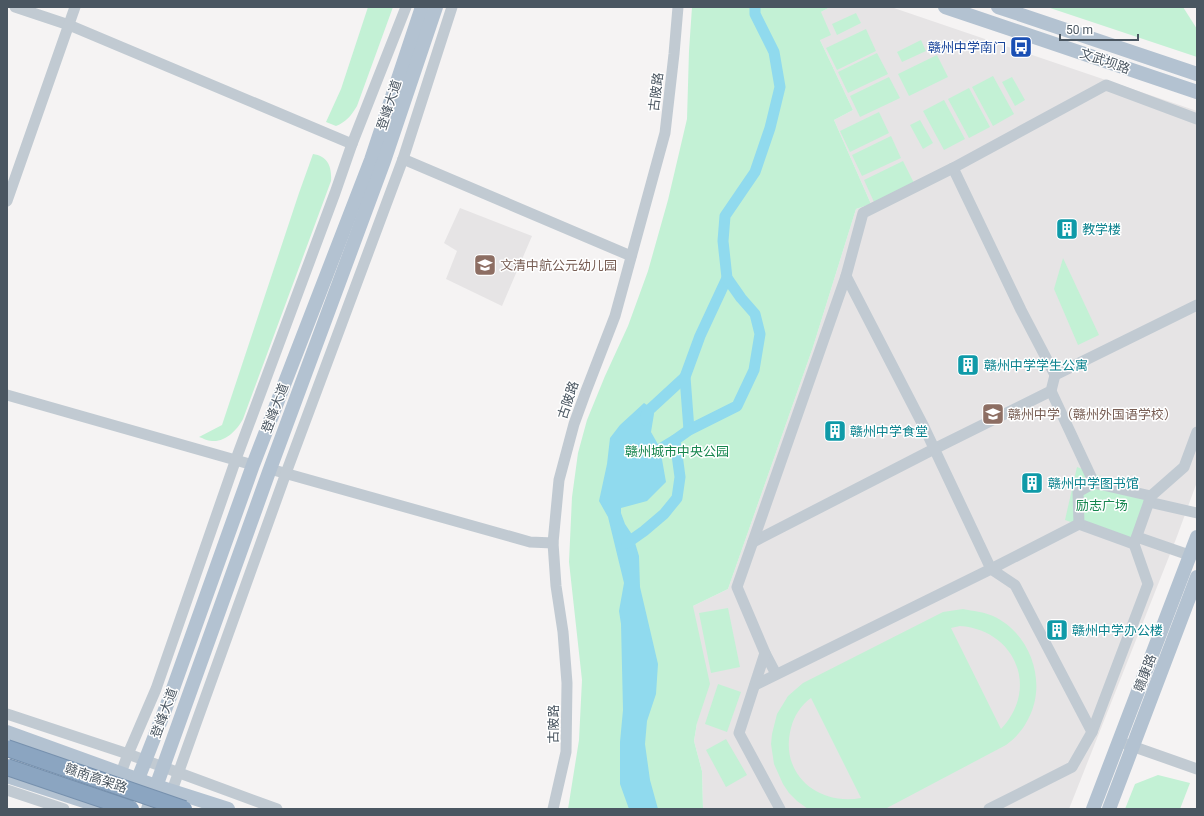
<svg xmlns="http://www.w3.org/2000/svg" width="1204" height="816" viewBox="0 0 1204 816" font-family="Roboto,'Noto Sans SC',sans-serif">
<rect width="100%" height="100%" fill="#f5f3f3"/>
<g fill="#e6e4e5">
<path d="M830 7H891L1197 111V482L1176 539 1069 809H703L702 771 694 741 697 723 693 606 728 589 813 347 856 209 871 204 834 120 853 110 820 40 821 12Z"/>
<path d="M460 208 532 236 502 306 446 279 457 251 444 243Z"/>
</g>
<g fill="#c3f1d5" fill-rule="evenodd">
<path d="M368 7H393L357 106C351 116 346 122 336 126L326 122 341 89Z"/>
<path d="M692 7H830L821 12 831 35 820 40 853 110 834 120 871 204 856 209 813 347 728 589 693 606 710 684 697 723 694 741 702 771 703 809H568L579 740 582 680 569 562 572 497 578 453 587 420 605 376 628 326 648 271 668 200 687 119 689 51Z"/>
<path d="M1047 7H1183L1197 29V57Z"/>
<path d="M856 13 861 23 837 35 832 24Z"/>
<path d="M866 29 876 51 837 70 826 48Z"/>
<path d="M921 40 926 51 902 62 897 52Z"/>
<path d="M877 53 888 74 848 93 838 72Z"/>
<path d="M937 55 948 77 909 96 898 74Z"/>
<path d="M993 76 1014 114 993 126 972 87Z"/>
<path d="M889 77 900 98 860 117 850 96Z"/>
<path d="M1012 77 1025 100 1015 106 1002 82Z"/>
<path d="M969 88 990 127 969 138 948 99Z"/>
<path d="M944 100 965 139 944 150 923 111Z"/>
<path d="M879 112 889 133 850 152 840 131Z"/>
<path d="M920 120 933 143 923 149 910 125Z"/>
<path d="M891 136 901 158 862 176 852 155Z"/>
<path d="M313 154C328 156 332 167 331 181L243 419C237 430 226 442 212 441 207 441 203 438 199 437L222 425 299 193Z"/>
<path d="M903 161 914 183 874 202 864 180Z"/>
<path d="M1063 258 1099 335 1078 345 1054 289Z"/>
<path d="M1077 467 1151 496 1134 544 1065 520Z"/>
<path d="M728 608 740 667 711 673 699 613Z"/>
<path d="M963 609C973 611 984 612 993 616 1032 634 1049 686 1026 723 1021 732 1014 739 1006 745L885 809H808L797 801 789 793 783 784 774 764 771 744 772 734 777 714 788 696 803 683 943 612ZM960 626C1015 630 1040 688 1001 729L951 628ZM811 698 861 798C817 806 779 773 791 728 794 716 801 705 811 698Z"/>
<path d="M718 684 741 692 727 732 705 724Z"/>
<path d="M726 739 747 775 726 787 706 750Z"/>
<path d="M1158 775 1190 783 1180 809H1125L1135 784Z"/>
</g>
<path fill="#90daee" d="M644 403 653 409 654 414 651 432 660 448 666 482 647 501 621 508V513L625 524 633 536 639 556 640 587 658 664 656 694 647 721 645 744 650 780 658 809H629L620 784V742L623 710 621 624 619 611 624 583 608 517 599 501 607 464 610 438 620 425Z"/>
<g fill="none" stroke-linecap="round" stroke-linejoin="round">
<g stroke="#90daee" stroke-width="11">
<path d="M645 420 647 412 685 377"/>
<path d="M689 430 685 377 700 336 727 278"/>
<path d="M647 457 675 440 689 430 737 406 754 370 760 334 755 314 741 298 727 278 723 241 725 216 755 172 770 128 780 87 774 52 755 14V7"/>
<path d="M627 543 644 531 664 514 677 498 680 477 675 440"/>
</g>
<g stroke="#c1cad2" stroke-width="11">
<path d="M15 7 69 25 352 144"/>
<path d="M403 159 631 256"/>
<path d="M7 201 75 7"/>
<path d="M1055 375 1197 305"/>
<path d="M1051 391 1094 483"/>
<path d="M7 395 253 465"/>
<path d="M270 469 530 542 553 543"/>
<path d="M1149 502 1197 513"/>
<path d="M1137 537 1189 555"/>
<path d="M753 542 934 449 1051 391 1055 375 1021 310 953 168"/>
<path d="M1134 544 1079 524 1078 492 1094 483 1151 496"/>
<path d="M765 653 776 674"/>
<path d="M755 685 991 569 924 427 846 276"/>
<path d="M7 714 128 754 277 809"/>
<path d="M1092 732 1148 584 1134 544 1151 496 1184 467 1197 432"/>
<path d="M1126 744 1197 769"/>
<path d="M7 790 64 809"/>
<path d="M169 799 194 729 286 473 403 159 452 7"/>
<path d="M108 808 128 754 156 689 236 459 335 193 352 144 406 7"/>
<path d="M553 809 566 752 567 683 563 632 556 586 553 543 559 480 574 424 586 391 615 316 665 133 674 54 678 7"/>
<path d="M780 809 739 733 765 653 737 587 846 276 863 213 953 168 1106 85 1197 119"/>
<path d="M989 809 1072 767 1092 732 1015 585 991 569 1079 524"/>
</g>
<g stroke="#b3c2d1" stroke-width="14">
<path d="M945 7 1197 92"/>
<path d="M998 7 1197 74"/>
<path d="M7 732 156 786 228 809"/>
<path d="M7 776 106 808"/>
<path d="M129 802 170 697 253 465 371 160 422 7"/>
<path d="M148 809 270 469 384 161 436 7"/>
<path d="M1093 809 1197 537"/>
<path d="M1109 809 1197 577"/>
</g>
<g stroke="#7690ad" stroke-width="18" stroke-linecap="butt">
<g id="highway-bridge">
<path d="M7 748 184 809"/>
<path d="M7 767 131 809"/>
</g>
</g>
<use href="#highway-bridge" stroke="#8ba5c1" stroke-width="16"/>
</g>
<defs>
<g id="bus-square" transform="scale(1.15)"><rect x="-9" y="-9" width="18" height="18" rx="4" fill="#1a4fb4" stroke="#fff"/><path d="M-5-6H5V4H4V6H2V4H-2V6H-4V4H-5ZM-3.5-4V0h7V-4ZM-3.5 1.2v1.5H-2V1.2ZM2 1.2v1.5H3.5V1.2Z" fill="#fff"/></g>
<g id="building-square" transform="scale(1.15)"><rect x="-9" y="-9" width="18" height="18" rx="4" fill="#0f9aa8" stroke="#fff"/><path d="M-4-6H4V6H1V3H-1V6H-4ZM-2.5-4.3h1.7v1.8h-1.7ZM.8-4.3h1.7v1.8H.8ZM-2.5-1h1.7V.8h-1.7ZM.8-1h1.7V.8H.8Z" fill="#fff"/></g>
<g id="school-square" transform="scale(1.15)"><rect x="-9" y="-9" width="18" height="18" rx="4" fill="#8d6e63" stroke="#fff"/><path d="M0-5L7-2L0 1L-7-2ZM-4 1L0 2.5L4 1V4Q0 6-4 4Z" fill="#fff"/></g>
</defs>
<g fill-rule="evenodd">
<use href="#bus-square" x="1021" y="47"/>
<use href="#building-square" x="1067" y="229"/>
<use href="#school-square" x="485" y="265"/>
<use href="#building-square" x="968" y="365"/>
<use href="#school-square" x="993" y="414"/>
<use href="#building-square" x="835" y="431"/>
<use href="#building-square" x="1032" y="483"/>
<use href="#building-square" x="1057" y="630"/>
</g>
<g text-anchor="middle" dominant-baseline="central" stroke-width="3" stroke-linejoin="round" paint-order="stroke">
<g font-size="13" fill="#164399" stroke="#fff" text-anchor="end">
<text x="1006" y="47">赣州中学南门</text>
</g>
<g font-size="13" fill="#4a5661" stroke="#fff">
<text transform="translate(1105 61) rotate(19)">文武坝路</text>
<text transform="translate(656 92) rotate(-83)">古陂路</text>
<text transform="translate(389 105) rotate(-72)">登峰大道</text>
<text transform="translate(568 400) rotate(-71)">古陂路</text>
<text transform="translate(275 408) rotate(-69)">登峰大道</text>
<text transform="translate(1145 673) rotate(-69)">赣康路</text>
<text transform="translate(164 713) rotate(-70)">登峰大道</text>
<text transform="translate(553 724) rotate(-90)">古陂路</text>
<text transform="translate(96 778) rotate(19)">赣南高架路</text>
</g>
<g font-size="13" fill="#0d838f" stroke="#fff" text-anchor="start">
<text x="1082" y="229">教学楼</text>
<text x="984" y="365">赣州中学学生公寓</text>
<text x="850" y="431">赣州中学食堂</text>
<text x="1048" y="483">赣州中学图书馆</text>
<text x="1072" y="630">赣州中学办公楼</text>
</g>
<g font-size="13" fill="#785e54" stroke="#fff" text-anchor="start">
<text x="500" y="265">文清中航公元幼儿园</text>
<text x="1008" y="414">赣州中学（赣州外国语学校）</text>
</g>
<g font-size="13" fill="#17864f" stroke="#fff">
<text x="677" y="451">赣州城市中央公园</text>
<text x="1102" y="505">励志广场</text>
</g>
</g>
<rect width="1204" height="816" fill="none" stroke="#4a5661" stroke-width="16"/>
<path d="M1060 34v6h78v-6" fill="none" stroke="#4a5661" stroke-width="2"/>
<text x="1066" y="34" font-size="12" fill="#4a5661" stroke="#ffffff" stroke-width="3" paint-order="stroke">50 m</text>
</svg>
